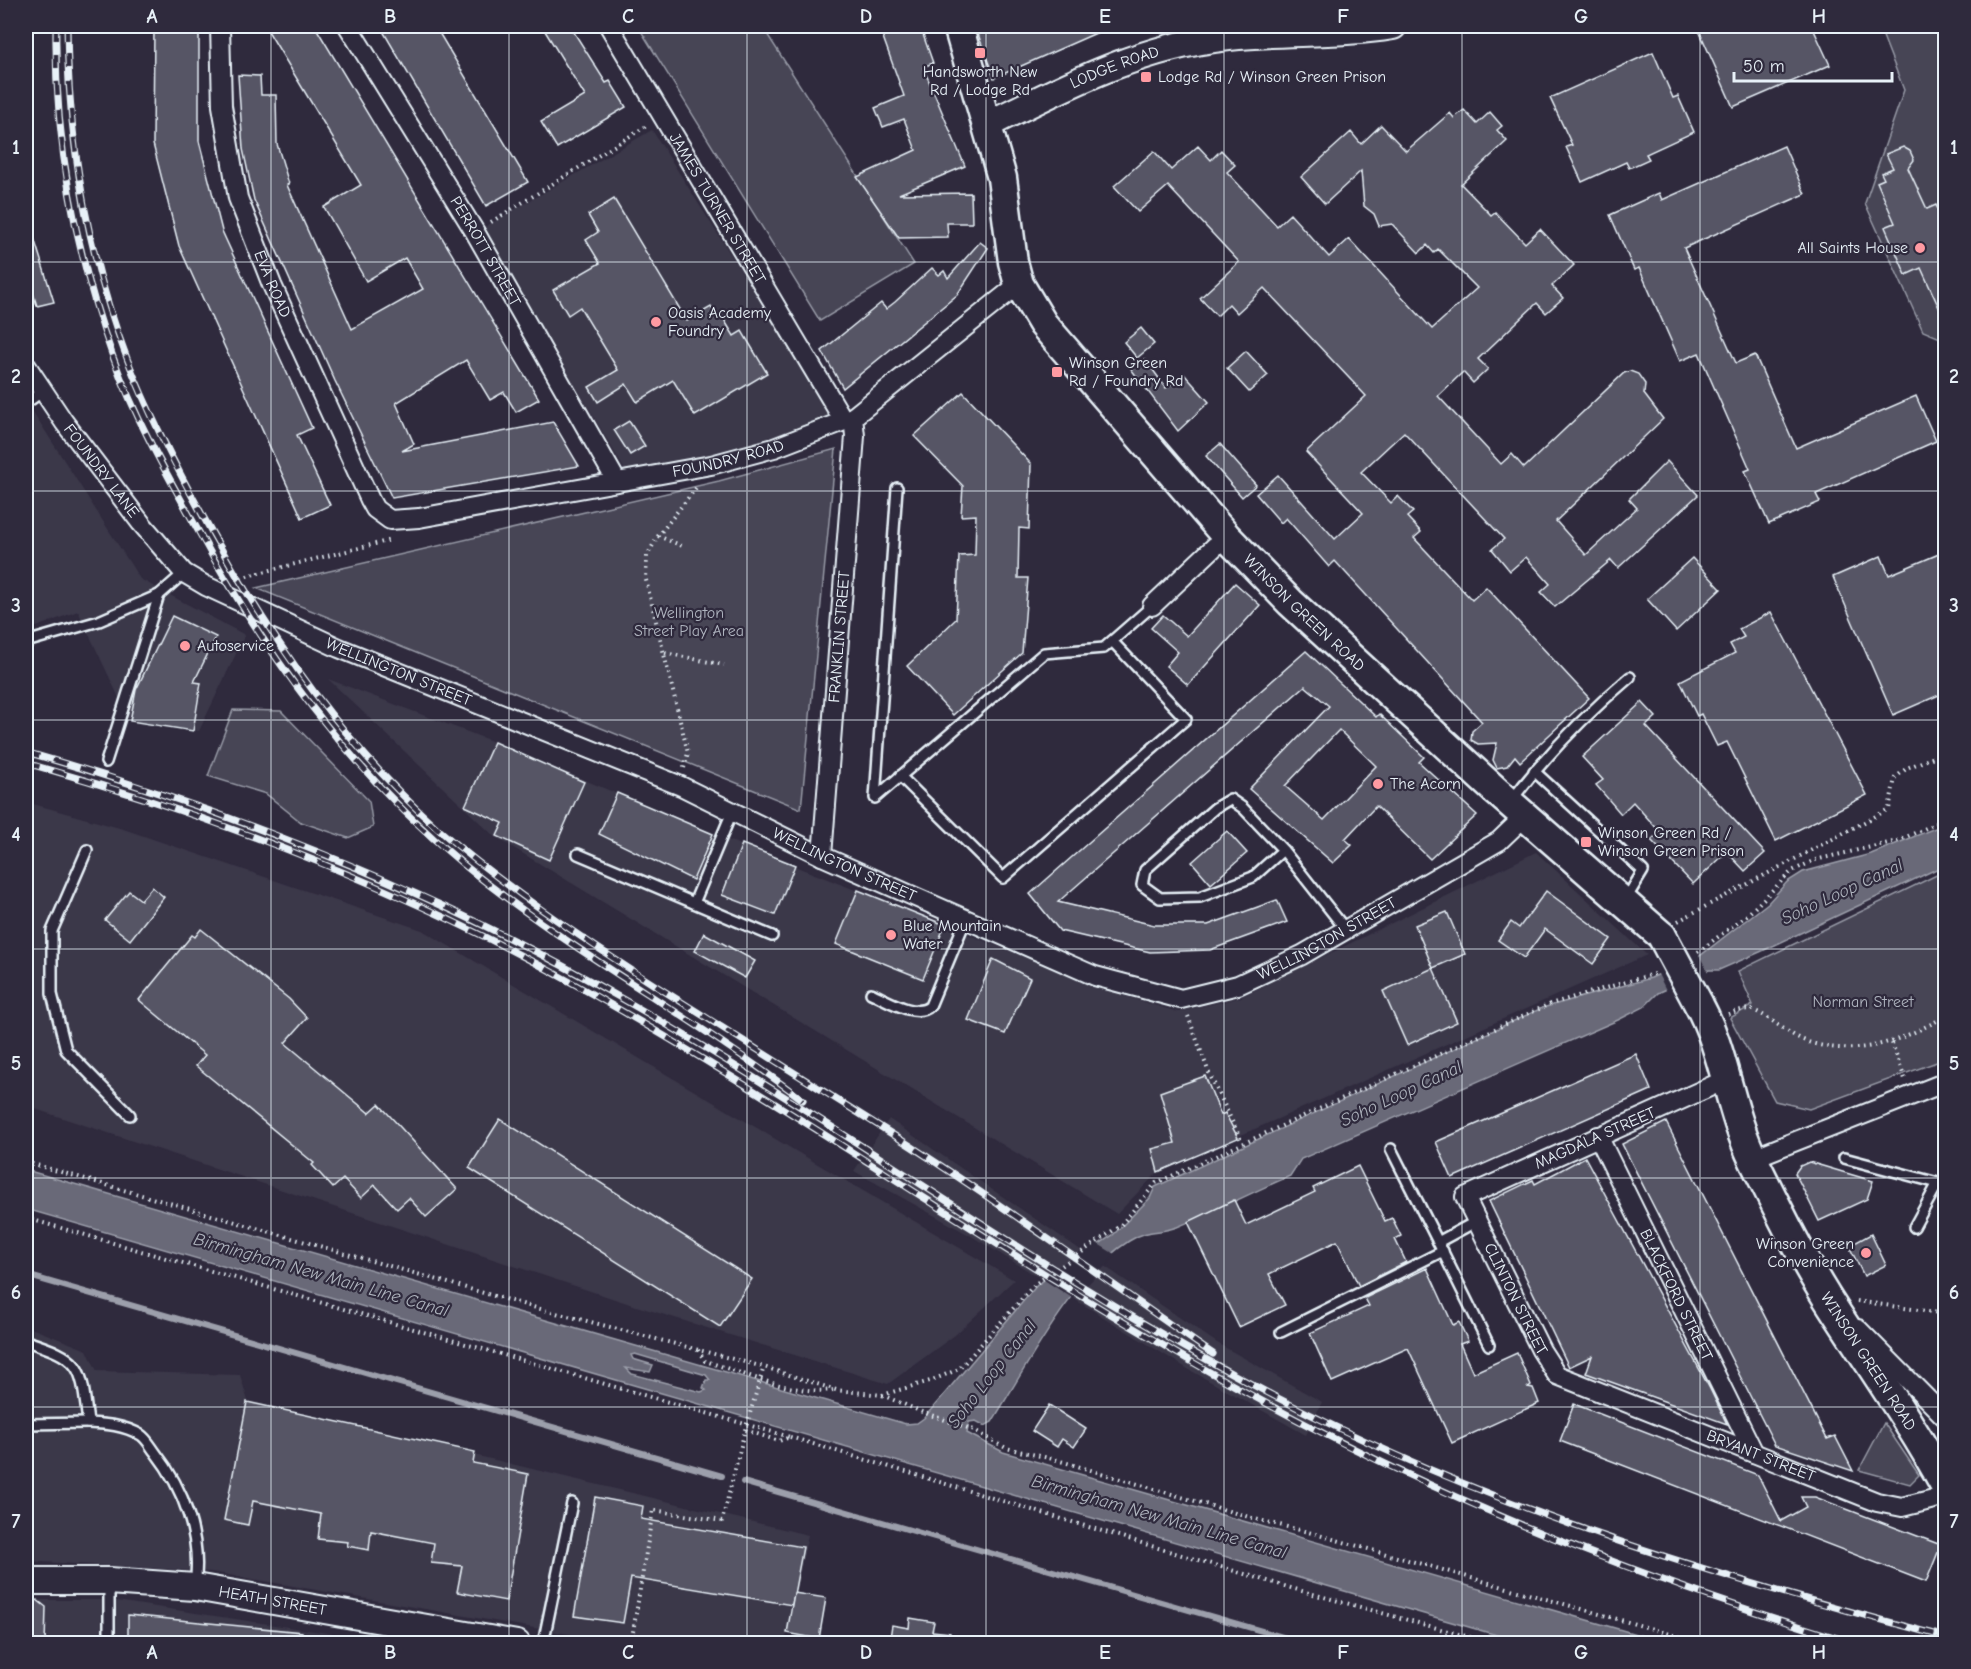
<svg xmlns="http://www.w3.org/2000/svg" width="1971" height="1669" viewBox="0 0 1971 1669" font-family="'Comic Neue',sans-serif">
<rect width="100%" height="100%" fill="#2f2a3d"/>
<filter id="ink" filterUnits="userSpaceOnUse"><feTurbulence type="fractalNoise" baseFrequency=".0167" numOctaves="2"/><feDisplacementMap in="SourceGraphic" scale="12" xChannelSelector="R" yChannelSelector="G"/><feConvolveMatrix kernelMatrix="1 2 1 2 8 2 1 2 1" color-interpolation-filters="sRGB"/></filter>
<g filter="url(#ink)">
<g fill="#3b3749">
<path d="M652 130 833 416 712 458 626 472 483 228Z"/>
<path d="M26 401 140 579 245 635 199 731 130 721 78 611 26 631Z"/>
<path d="M328 679 494 742 713 834 1121 995 1178 1012 1241 997 1536 852 1647 955 1158 1172 1117 1214 494 836Z"/>
<path d="M26 802 123 829 422 930 1014 1280 955 1335 888 1384 633 1305 26 1106Z"/>
<path d="M889 1119 1217 1343 1322 1402 1306 1435 1188 1369 973 1237 854 1171Z"/>
<path d="M26 1326 87 1350 97 1371 240 1375 248 1401 808 1535 785 1643H620L212 1572 26 1561Z"/>
<path d="M26 1600H110L393 1643H26Z"/>
</g>
<g fill="#464455" stroke="#979aa6" stroke-width="1.5">
<path d="M638 26H762L914 264 820 321Z"/>
<path d="M1879 26H1945V340L1923 331 1865 203 1904 90Z"/>
<path d="M836 449 801 809 256 588 719 481Z"/>
<path d="M233 710 281 711 369 801 373 827 348 838 301 822 266 794 208 776Z"/>
<path d="M1945 871V1059L1809 1109 1775 1101 1730 1018 1753 1005 1738 971Z"/>
<path d="M1884 1423 1919 1475 1910 1484 1859 1470Z"/>
</g>
<path fill="#696978" stroke="#9c9fab" stroke-width="1.5" fill-rule="evenodd" d="M1945 824V865L1760 952 1719 970H1709L1658 993 1644 1007 1618 1020 1301 1159 1290 1176C1252 1192 1215 1212 1177 1227 1158 1234 1150 1228 1129 1241 1073 1276 1027 1366 992 1422L985 1426 976 1421 969 1422 967 1433 1003 1452 1667 1643H1524L26 1209V1170L906 1424 917 1423 924 1418 1038 1284 1113 1235 1150 1198 1155 1187 1542 1008 1651 978 1701 955 1768 903 1787 882 1803 872 1871 854ZM635 1354 706 1375 710 1380H706L703 1388 706 1390 701 1392 632 1374 626 1368 650 1372 653 1365 633 1359 631 1355Z"/>
<g fill="#2f2a3d">
<path d="M1698 953 1709 974 1667 992 1657 972Z"/>
<path d="M1095 1242 1116 1255 1074 1299 1041 1278Z"/>
</g>
<g fill="none" stroke-linecap="round" stroke-linejoin="round">
<g stroke="#9c9fab" stroke-width="6">
<path d="M26 1275 722 1476"/>
<path d="M743 1482 1307 1644"/>
</g>
</g>
<g fill="#575565" stroke="#e8f1f8" stroke-width="1.5" fill-rule="evenodd">
<path d="M154 26H199V141L222 231 312 428 297 435 330 505 302 518 179 246 153 144Z"/>
<path d="M265 26H315L539 399 516 412 504 392 490 400 466 360 396 403 414 444 402 451 553 422 579 466 392 498 335 381 254 200 243 149 238 75 260 76 261 95H276L277 144 289 184 287 185 352 329 423 289 405 258 366 281 324 207 361 185Z"/>
<path d="M380 26H435L528 182 486 206Z"/>
<path d="M554 26H570L606 83 610 81 626 107 557 148 541 122 585 96 545 31Z"/>
<path d="M879 26H920L933 63 923 67 965 166 899 194 971 193 972 223H947L948 237 899 238 857 177 916 150 904 119 883 127 875 108 904 96Z"/>
<path d="M975 26H1112L994 78Z"/>
<path d="M1697 26H1812L1830 65 1733 107Z"/>
<path d="M1653 52 1673 98 1678 96 1694 132 1646 154 1649 159 1629 168 1626 162 1582 182 1566 147 1572 145 1550 98Z"/>
<path d="M1464 110 1477 124 1490 112 1502 126 1497 130 1507 141 1461 184 1491 215 1495 212 1525 243 1540 229 1574 265 1552 286 1563 298 1546 313 1537 303 1478 359 1488 369 1473 383 1463 372 1438 396 1501 464 1512 454 1524 468 1624 373 1630 371 1638 374 1645 384 1644 394 1663 419 1556 521 1586 555 1637 508 1629 499 1667 461 1698 495 1618 568 1611 560 1555 607 1541 592 1550 584 1526 557 1510 571 1492 549 1504 539 1404 432 1361 472 1391 503 1398 496 1413 512 1407 517 1421 532 1414 538 1472 600 1486 587 1589 698 1520 762 1515 756 1507 766 1497 768 1493 760 1497 743 1478 744 1471 740 1472 731 1482 722 1335 561 1329 567 1286 518 1281 523 1256 494 1278 475 1335 539 1363 513 1306 452 1366 396 1264 288 1237 313 1229 304 1217 316 1200 298 1239 262 1168 186 1138 212 1114 186 1154 151 1171 170 1198 146 1211 160 1221 150 1235 165 1227 172 1277 226 1290 214 1329 257 1349 239 1432 329 1477 288 1438 249 1434 253 1427 245 1419 253 1392 224 1379 226 1374 214 1364 206 1361 171 1325 204 1301 177 1351 132 1361 144 1381 125 1406 151 1450 113 1454 118Z"/>
<path d="M1784 146 1805 194 1684 248 1736 363 1755 355 1796 448 1916 396 1936 441 1816 494 1820 502 1769 524 1745 471 1750 469 1699 353 1680 361 1639 268 1634 270 1610 215 1659 193 1662 200Z"/>
<path d="M1903 147 1910 151 1914 160 1908 168 1927 209 1936 205 1946 227V323L1921 268 1906 275 1885 227 1895 223 1877 182 1884 179 1881 173 1893 168 1886 154Z"/>
<path d="M614 199 687 321 711 307 715 315 720 313 734 336 742 331 767 373 695 416 673 380 637 402 626 384 598 402 589 387 618 370 580 307 568 315 553 290 600 263 586 240 598 232 588 215Z"/>
<path d="M29 222 54 302 37 306 32 290 26 292V223Z"/>
<path d="M980 242 988 248 957 295 843 388 822 351 881 303 886 309 895 302 932 268 939 275 944 271 948 278Z"/>
<path d="M1141 328 1154 344 1137 358 1124 342Z"/>
<path d="M1246 351 1268 375 1249 392 1227 368Z"/>
<path d="M1145 359 1166 388 1184 374 1209 402 1178 431 1131 369Z"/>
<path d="M963 392 1031 464 1029 529 1019 528 1018 578H1028L1022 653 953 715 907 666 956 619 959 556 975 555 976 515 961 516 963 486 914 436Z"/>
<path d="M629 421 645 446 630 455 614 430Z"/>
<path d="M1220 444 1256 485 1242 497 1206 456Z"/>
<path d="M1946 551V692L1893 715 1833 577 1881 556 1889 575Z"/>
<path d="M1692 558 1721 589 1676 631 1647 599Z"/>
<path d="M1235 583 1260 605 1188 685 1166 666 1178 652 1151 628 1163 615 1187 636Z"/>
<path d="M1771 612 1867 795 1776 841 1727 742 1717 746 1701 714 1697 716 1680 681 1735 653 1730 644 1744 637 1739 629Z"/>
<path d="M172 616 216 637 194 682 201 683 193 731 130 721 136 690Z"/>
<path d="M1306 651 1376 717 1379 714 1424 757 1419 762 1477 815 1430 859 1376 806 1345 839 1352 845 1333 863 1249 789 1329 706 1305 686 1058 902 1154 925H1208L1277 900 1287 922 1210 950 1150 952 1060 931 1030 894ZM1339 730 1376 766 1324 820 1285 786Z"/>
<path d="M1642 702 1656 717 1646 726 1765 853 1745 871 1727 852 1693 884 1651 840 1660 832 1633 802 1621 814 1596 785 1603 780 1582 757Z"/>
<path d="M494 742 584 782 549 860 497 836 503 823 465 806Z"/>
<path d="M617 793 713 834 693 880 599 834Z"/>
<path d="M1227 831 1247 853 1211 884 1192 862Z"/>
<path d="M742 844 795 865 775 915 722 895Z"/>
<path d="M152 887 164 897 130 940 105 920 129 891 141 900Z"/>
<path d="M858 890 945 925 923 979 836 944Z"/>
<path d="M1546 891 1611 939 1593 964 1545 929 1524 958 1498 940 1511 922 1519 928Z"/>
<path d="M1447 912 1465 954 1433 968 1415 925Z"/>
<path d="M201 929 289 999 307 1018 285 1043 369 1113 379 1104 457 1189 426 1217 409 1198 397 1209 375 1185 361 1198 343 1179 333 1188 312 1165 314 1163 196 1066 205 1055 139 1000 192 935 195 937Z"/>
<path d="M704 933 755 961 745 978 695 951Z"/>
<path d="M993 959 1030 978 1005 1034 968 1020Z"/>
<path d="M1433 968 1457 1022 1407 1045 1383 991Z"/>
<path d="M1636 1054 1651 1090 1452 1178 1436 1142Z"/>
<path d="M1205 1076 1221 1115 1225 1113 1238 1138 1158 1172 1152 1149 1175 1143 1160 1092Z"/>
<path d="M500 1119 752 1279 720 1327 469 1168Z"/>
<path d="M1666 1122 1827 1439 1835 1436 1853 1471 1775 1445 1622 1144Z"/>
<path d="M1585 1157 1710 1389 1727 1424 1586 1373 1592 1356 1569 1367 1489 1201 1533 1180 1535 1184Z"/>
<path d="M1809 1162 1873 1181 1867 1199 1819 1221 1795 1173 1800 1166Z"/>
<path d="M1358 1166 1385 1221 1392 1218 1401 1236 1395 1239 1406 1262 1359 1286 1337 1241 1269 1274 1285 1305 1239 1327 1188 1222 1234 1200 1246 1225 1315 1192 1313 1188Z"/>
<path d="M1871 1234 1886 1265 1864 1276 1849 1246Z"/>
<path d="M1427 1268 1453 1325 1459 1322 1468 1341 1460 1344 1473 1373 1517 1353 1531 1385 1528 1387 1533 1388 1539 1403 1452 1443 1408 1348 1332 1382 1310 1333 1369 1306 1365 1298Z"/>
<path d="M247 1402 475 1452 473 1463 528 1474 506 1601 457 1592 462 1566 431 1563 434 1543 371 1531 369 1550 347 1546 348 1542 318 1539 321 1514 253 1501 248 1525 224 1520Z"/>
<path d="M1574 1404 1758 1475 1781 1521 1806 1507 1801 1497H1815L1941 1545 1926 1582 1560 1441Z"/>
<path d="M1049 1405 1086 1429 1074 1447 1062 1439 1057 1447 1032 1431Z"/>
<path d="M595 1497 643 1506 641 1519 803 1547 792 1605 631 1578 623 1623 574 1616Z"/>
<path d="M794 1593 826 1598 819 1639 787 1633Z"/>
<path d="M26 1600H37L46 1607 45 1644H26Z"/>
<path d="M128 1615 302 1632V1644H128Z"/>
<path d="M910 1618 934 1622 932 1631 950 1633 949 1644H889L892 1625 909 1628Z"/>
</g>
<g fill="none" stroke-linecap="round" stroke-linejoin="round">
<g stroke="#e8f1f8" stroke-width="14">
<g id="lane">
<path d="M26 403 43 391"/>
<path d="M897 488 875 798 1044 653 1104 648 1152 606"/>
<path d="M26 642 99 621 159 595"/>
<path d="M106 762 159 595 184 573"/>
<path d="M1534 771 1643 871 1626 899"/>
<path d="M900 776 1003 878 1186 719 1112 641"/>
<path d="M1511 801C1547 754 1585 715 1630 677"/>
<path d="M87 850 52 931V994L66 1050 130 1115"/>
<path d="M1283 850 1243 808 1230 799 1215 808 1145 870 1142 885 1160 898 1200 897 1253 877 1283 850 1346 930"/>
<path d="M578 854 772 936"/>
<path d="M694 903 732 812"/>
<path d="M871 993C887 1000 916 1019 930 1006L966 919"/>
<path d="M1391 1149 1438 1242"/>
<path d="M1844 1158 1938 1183"/>
<path d="M1477 1221 1438 1242 1489 1345"/>
<path d="M1914 1227 1938 1183 1946 1181"/>
<path d="M1281 1332 1443 1251"/>
<path d="M26 1341C83 1359 81 1365 88 1423 107 1424 123 1425 141 1435 147 1439 151 1447 155 1452 184 1489 202 1538 195 1585"/>
<path d="M26 1424 88 1423"/>
<path d="M109 1583V1644"/>
<path d="M543 1644 572 1503"/>
</g>
</g>
<g stroke="#e8f1f8" stroke-width="22">
<g id="street">
<path id="s1" d="M220 26 222 106 238 198 272 285 370 500 375 509 390 520 419 518 711 465 774 448 844 421 853 417 1019 284"/>
<path id="s2" d="M348 26 475 232 617 482"/>
<path id="s3" d="M609 26 844 421"/>
<path id="s4" d="M26 365 64 422 141 523 184 573 206 586 339 648 681 786 822 856 1095 976 1181 999 1238 985 1302 955 1499 841 1525 816"/>
<path d="M1152 606 1226 536"/>
<path id="s5" d="M822 856 855 436 853 417"/>
<path id="s6" d="M1725 1080 1465 1197 1541 1350 1557 1375 1877 1502 1902 1507 1946 1496"/>
<path id="s7" d="M1598 1136 1754 1453"/>
<path d="M1753 1158 1946 1082"/>
<path d="M1858 1329 1946 1418"/>
</g>
</g>
<g stroke="#e8f1f8" stroke-width="30">
<g id="secondary">
<path id="s8" d="M989 124C1065 86 1142 46 1229 37 1283 31 1339 35 1393 26"/>
<path id="s9" d="M26 1581H109L195 1587 517 1644"/>
</g>
</g>
<g stroke="#e8f1f8" stroke-width="33">
<g id="primary">
<path id="s10" d="M958 26 1002 178 1013 262 1019 284 1043 324 1226 536 1290 602 1495 790 1662 936"/>
<path id="s11" d="M1698 1003C1725 1051 1729 1111 1754 1161 1777 1207 1800 1255 1827 1298 1867 1361 1910 1421 1946 1487"/>
</g>
</g>
<g stroke="#e8f1f8" stroke-width="4" stroke-dasharray="1.5 4.5" stroke-linecap="butt">
<path d="M491 222 648 125"/>
<path d="M658 536 685 547"/>
<path d="M235 579 391 540"/>
<path d="M665 653 724 665"/>
<path d="M684 768 688 753 646 580 647 556 658 536 696 488"/>
<path d="M1678 921 1889 809 1895 778 1907 768 1946 752"/>
<path d="M1698 952 1747 915 1792 871 1815 860 1897 841 1946 819"/>
<path d="M1728 1014C1737 1011 1747 1007 1755 1011 1776 1020 1790 1038 1815 1044 1864 1057 1904 1039 1946 1016"/>
<path d="M1188 1016 1209 1073 1242 1142"/>
<path d="M1892 1043 1905 1079"/>
<path d="M26 1162 529 1306 764 1367 836 1390 882 1395 922 1412 974 1430 1006 1448 1057 1460 1259 1520 1308 1532 1706 1644"/>
<path d="M26 1218 790 1437 779 1441 745 1430 722 1521 653 1510 631 1644"/>
<path d="M1857 1301 1946 1314"/>
<path d="M698 1350 705 1361C744 1373 792 1395 833 1390"/>
<path d="M882 1395 930 1381 959 1369 1035 1284 1120 1226 1156 1183 1550 1004 1657 973"/>
<path d="M790 1437 1291 1588 1495 1644"/>
</g>
<use href="#lane" stroke="#2f2a3d" stroke-width="9"/>
<use href="#street" stroke="#2f2a3d" stroke-width="18"/>
<use href="#secondary" stroke="#2f2a3d" stroke-width="26"/>
<use href="#primary" stroke="#2f2a3d" stroke-width="28"/>
<g stroke="#e8f1f8" stroke-width="7">
<g id="rail">
<path d="M56 26C54 138 75 252 113 357 134 416 165 471 195 525 265 654 349 770 463 864 570 952 693 1016 803 1100"/>
<path d="M67 26C68 140 87 254 128 361 152 422 182 479 214 536 274 644 345 745 438 829 506 888 580 937 656 986 727 1030 797 1075 868 1119 986 1192 1098 1275 1213 1354"/>
<path d="M26 32 28 26"/>
<path d="M26 752C235 812 437 892 626 1001 845 1126 1049 1279 1274 1396 1489 1508 1711 1576 1946 1637"/>
<path d="M26 763C216 816 404 889 576 985 800 1110 1009 1261 1233 1385 1431 1496 1640 1579 1857 1644"/>
</g>
</g>
<use href="#rail" stroke="#2f2a3d" stroke-width="4.5" stroke-dasharray="14" stroke-linecap="butt"/>
<g stroke="#e8f1f8" stroke-width="33" stroke-linecap="butt">
<path id="primary-bridge" d="M1662 936 1698 1003"/>
</g>
<path stroke="#e8f1f8" stroke-width="4" stroke-dasharray="1.5 4.5" stroke-linecap="butt" d="M745 1430 763 1370"/>
<use href="#primary-bridge" stroke="#2f2a3d" stroke-width="28"/>
</g>
</g>
<path fill="none" stroke="#e8f1f8" stroke-width="1.5" stroke-opacity="0.55" d="M271 26V1644M509 26V1644M747 26V1644M986 26V1644M1224 26V1644M1462 26V1644M1700 26V1644M26 262H1946M26 491H1946M26 720H1946M26 949H1946M26 1178H1946M26 1407H1946"/>
<g fill="#ff9aa2" stroke="#2f2a3d" stroke-width="2">
<rect x="974" y="47" width="12" height="12" rx="3"/>
<rect x="1140" y="71" width="12" height="12" rx="3"/>
<circle cx="1920" cy="248" r="6"/>
<circle cx="656" cy="322" r="6"/>
<rect x="1051" y="366" width="12" height="12" rx="3"/>
<circle cx="185" cy="646" r="6"/>
<circle cx="1378" cy="784" r="6"/>
<rect x="1580" y="836" width="12" height="12" rx="3"/>
<circle cx="891" cy="935" r="6"/>
<circle cx="1866" cy="1253" r="6"/>
</g>
<g text-anchor="middle" dominant-baseline="central" stroke-width="4.5" stroke-linejoin="round" paint-order="stroke">
<g font-size="16" fill="#e8f1f8" stroke="#2f2a3d">
<text stroke="none"><textPath href="#s8" startOffset="138">LODGE ROAD</textPath></text>
<text stroke="none"><textPath href="#s3" startOffset="212">JAMES TURNER STREET</textPath></text>
<text stroke="none"><textPath href="#s2" startOffset="264">PERROTT STREET</textPath></text>
<text stroke="none"><textPath href="#s1" startOffset="266">EVA ROAD</textPath></text>
<text stroke="none"><textPath href="#s1" startOffset="876">FOUNDRY ROAD</textPath></text>
<text stroke="none"><textPath href="#s4" startOffset="130">FOUNDRY LANE</textPath></text>
<text stroke="none"><textPath href="#s10" startOffset="702">WINSON GREEN ROAD</textPath></text>
<text stroke="none"><textPath href="#s5" startOffset="220">FRANKLIN STREET</textPath></text>
<text stroke="none"><textPath href="#s4" startOffset="498">WELLINGTON STREET</textPath></text>
<text stroke="none"><textPath href="#s4" startOffset="984">WELLINGTON STREET</textPath></text>
<text stroke="none"><textPath href="#s4" startOffset="1506">WELLINGTON STREET</textPath></text>
<text transform="translate(1595 1138) rotate(-24)">MAGDALA STREET</text>
<text stroke="none"><textPath href="#s7" startOffset="177">BLACKFORD STREET</textPath></text>
<text stroke="none"><textPath href="#s6" startOffset="399">CLINTON STREET</textPath></text>
<text stroke="none"><textPath href="#s11" startOffset="399">WINSON GREEN ROAD</textPath></text>
<text stroke="none"><textPath href="#s6" startOffset="705">BRYANT STREET</textPath></text>
<text stroke="none"><textPath href="#s9" startOffset="248">HEATH STREET</textPath></text>
</g>
<g font-size="16" fill="#e8f1f8" stroke="#2f2a3d" text-anchor="start">
<text x="980" y="72" text-anchor="middle">Handsworth New<tspan x="980" dy="18">Rd / Lodge Rd</tspan></text>
<text x="1158" y="77">Lodge Rd / Winson Green Prison</text>
<text x="1908" y="248" text-anchor="end">All Saints House</text>
<text x="668" y="313">Oasis Academy<tspan x="668" dy="18">Foundry</tspan></text>
<text x="1069" y="363">Winson Green<tspan x="1069" dy="18">Rd / Foundry Rd</tspan></text>
<text x="197" y="646">Autoservice</text>
<text x="1390" y="784">The Acorn</text>
<text x="1598" y="833">Winson Green Rd /<tspan x="1598" dy="18">Winson Green Prison</tspan></text>
<text x="903" y="926">Blue Mountain<tspan x="903" dy="18">Water</tspan></text>
<text x="1854" y="1244" text-anchor="end">Winson Green<tspan x="1854" dy="18">Convenience</tspan></text>
</g>
<g font-size="16" fill="#afb4bf" stroke="#2f2a3d">
<text x="689" y="613">Wellington<tspan x="689" dy="18">Street Play Area</tspan></text>
<text x="1863" y="1002">Norman Street</text>
</g>
<g font-size="18" font-style="italic" fill="#afb4be" stroke="#2f2a3d">
<text transform="translate(1842 892) rotate(-25)">Soho Loop Canal</text>
<text transform="translate(1401 1094) rotate(-25)">Soho Loop Canal</text>
<text transform="translate(321 1275) rotate(16)">Birmingham New Main Line Canal</text>
<text transform="translate(992 1374) rotate(-52)">Soho Loop Canal</text>
<text transform="translate(1159 1517) rotate(16)">Birmingham New Main Line Canal</text>
</g>
</g>
<rect width="1971" height="1669" fill="none" stroke="#2f2a3d" stroke-width="66"/>
<path d="M1734 72v9h158v-9" fill="none" stroke="#e8f1f8" stroke-width="3"/>
<text x="1743" y="72" font-size="18" fill="#e8f1f8" stroke="#2f2a3d" stroke-width="4.5" paint-order="stroke">50 m</text>
<rect x="33" y="33" width="1905" height="1603" fill="none" stroke="#e8f1f8" stroke-width="2"/>
<g font-size="20" text-anchor="middle" font-weight="bold" fill="#e8f1f8">
<text x="152" y="23">A</text>
<text x="390" y="23">B</text>
<text x="628" y="23">C</text>
<text x="866" y="23">D</text>
<text x="1105" y="23">E</text>
<text x="1343" y="23">F</text>
<text x="1581" y="23">G</text>
<text x="1819" y="23">H</text>
<text x="16" y="154">1</text>
<text x="1954" y="154">1</text>
<text x="16" y="383">2</text>
<text x="1954" y="383">2</text>
<text x="16" y="612">3</text>
<text x="1954" y="612">3</text>
<text x="16" y="841">4</text>
<text x="1954" y="841">4</text>
<text x="16" y="1070">5</text>
<text x="1954" y="1070">5</text>
<text x="16" y="1299">6</text>
<text x="1954" y="1299">6</text>
<text x="16" y="1528">7</text>
<text x="1954" y="1528">7</text>
<text x="152" y="1659">A</text>
<text x="390" y="1659">B</text>
<text x="628" y="1659">C</text>
<text x="866" y="1659">D</text>
<text x="1105" y="1659">E</text>
<text x="1343" y="1659">F</text>
<text x="1581" y="1659">G</text>
<text x="1819" y="1659">H</text>
</g>
</svg>
